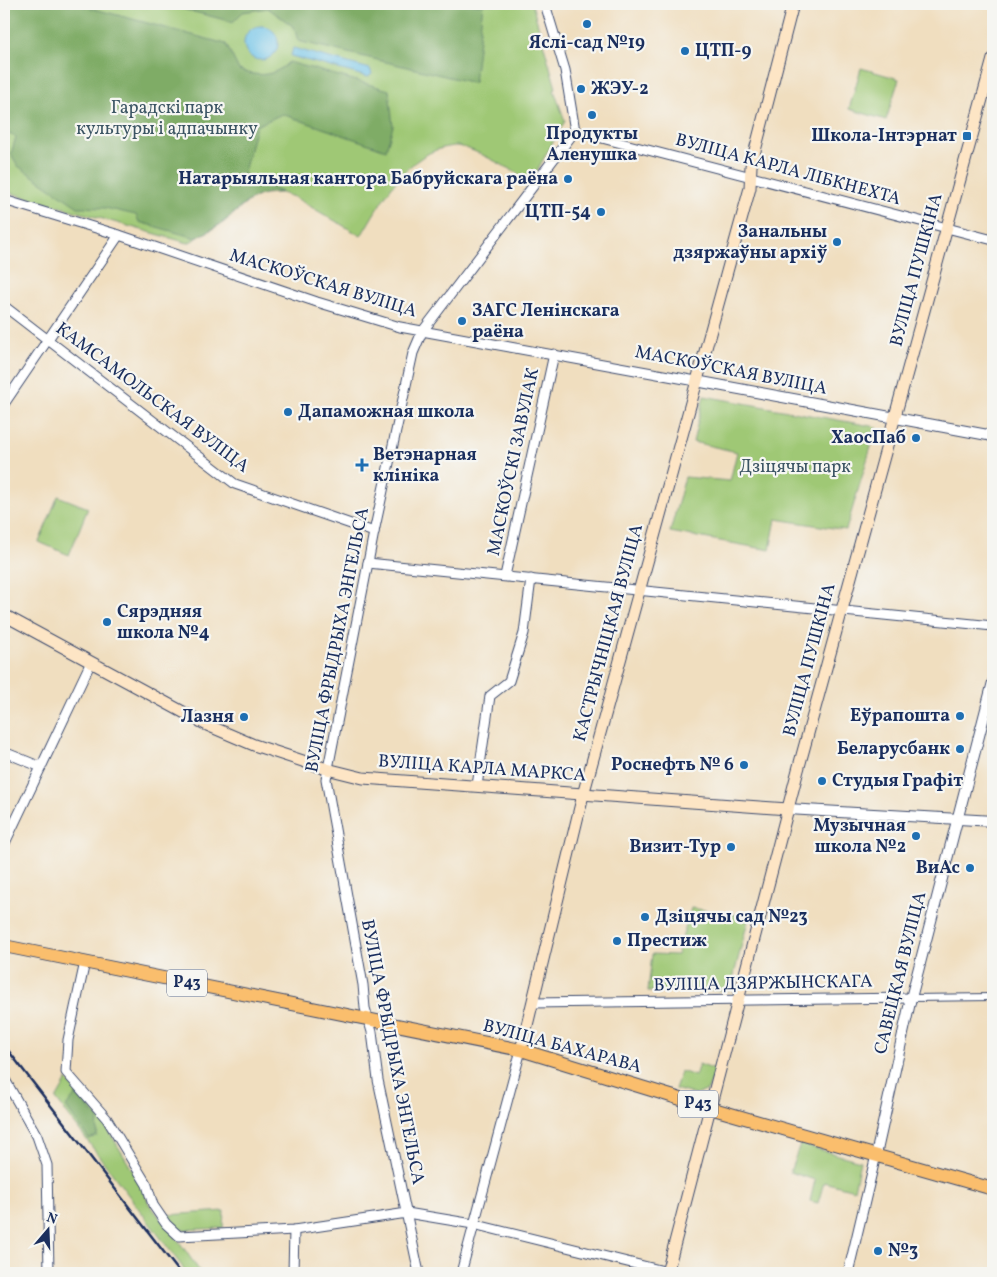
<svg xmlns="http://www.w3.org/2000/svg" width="997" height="1277" viewBox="0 0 997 1277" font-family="Vollkorn,serif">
<rect width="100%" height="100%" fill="#f6f6f2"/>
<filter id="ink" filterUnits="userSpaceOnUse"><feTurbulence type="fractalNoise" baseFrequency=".02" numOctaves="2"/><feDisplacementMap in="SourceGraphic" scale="10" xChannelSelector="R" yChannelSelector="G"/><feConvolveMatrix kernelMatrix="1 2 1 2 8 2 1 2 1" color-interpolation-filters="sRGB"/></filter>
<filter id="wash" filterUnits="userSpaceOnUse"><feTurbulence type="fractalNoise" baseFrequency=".0096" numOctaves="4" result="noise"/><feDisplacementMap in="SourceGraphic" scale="20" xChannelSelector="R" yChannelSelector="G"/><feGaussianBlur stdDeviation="1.12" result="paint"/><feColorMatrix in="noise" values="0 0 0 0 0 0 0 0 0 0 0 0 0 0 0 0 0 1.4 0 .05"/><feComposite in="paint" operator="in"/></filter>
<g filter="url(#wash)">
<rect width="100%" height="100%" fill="#f0debf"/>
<g fill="#9fc874" stroke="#5d7c69">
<path d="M4 4H532L556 88 554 90 565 121 531 181C516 173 468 144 454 146 407 150 382 201 361 236L294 197 281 193 262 194 249 201 223 223 188 243 4 191Z"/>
<path d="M861 68 899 79 886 120 849 109Z"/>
<path d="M704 396 877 427 846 530 776 519 770 550 670 532 685 477 730 481 737 452 693 442Z"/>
<path d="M58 496 88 508 69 555 39 542Z"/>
<path d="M691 908 749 917 730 990 648 991 652 954 677 955Z"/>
<path d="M699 1064 715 1070 708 1090 696 1095 675 1089 681 1071 695 1076Z"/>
<path d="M67 1080 104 1123 142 1186 149 1204 178 1240 201 1273H187L56 1099Z"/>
<path d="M800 1144 860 1161 854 1190 824 1182 818 1203 810 1201 815 1180 790 1172Z"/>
<path d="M224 1211 223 1228 180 1230 168 1215Z"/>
</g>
<g fill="#7fac66" stroke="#4d6e62">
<path d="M4 4H76L226 44 239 70C258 77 273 77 289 62L389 90 393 126 386 150 282 114 256 126 243 176 281 192C249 194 247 203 223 222 215 228 205 233 196 238L139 222 136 215 105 208 78 207 18 166 11 154 16 137 4 132Z"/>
<path d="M163 4H483L474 83 298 41 294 27 268 8 243 12 233 22Z"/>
<path d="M76 1094 98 1119 97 1136 89 1139 66 1107Z"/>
</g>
<g fill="#6ac1e7" stroke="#4278a2">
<circle cx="261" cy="43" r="17"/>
<path d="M293 48 370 69 372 74 368 77 291 56Z"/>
</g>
</g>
<g filter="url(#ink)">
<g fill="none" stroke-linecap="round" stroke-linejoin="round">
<g stroke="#3b496d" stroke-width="8">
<path id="pedestrian" d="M911 998 993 997"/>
</g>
<g stroke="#3b496d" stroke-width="11">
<g id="minor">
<path d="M575 131 993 240"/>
<path d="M4 200 119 235 317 302 400 327 696 381"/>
<path d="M4 306 235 484 374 532"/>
<path d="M4 404 119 235"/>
<path d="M368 563 993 626"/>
<path d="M505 576 554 354"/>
<path d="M4 752 41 767"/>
<path d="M477 786 490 696 509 681 524 633 531 579"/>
<path d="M4 845 91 662"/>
<path d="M85 962 68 1040 66 1072 107 1119 147 1185 153 1205 166 1224 179 1236 294 1230 407 1213 473 1224 672 1273"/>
<path d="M533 1003 911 998"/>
<path d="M4 1078 37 1136 47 1165 49 1273"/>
<path d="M293 1273 294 1230"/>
<path d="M419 1273 378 1080 372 1032 365 1008 363 985 326 779 374 532 413 353 422 332 575 131 565 70 545 4"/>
<path d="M461 1273 521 1050"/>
<path d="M848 1273 876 1155"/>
</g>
</g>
<g stroke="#3b496d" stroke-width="12">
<g id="tertiary">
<path d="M696 381 993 436"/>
<path d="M788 809 993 821"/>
<path d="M876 1155 911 998 993 682"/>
</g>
</g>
<g stroke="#3b496d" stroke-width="13">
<g id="secondary">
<path d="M4 615 207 725 254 745 327 769 363 778 788 809"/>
<path d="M521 1050 583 795 750 188 751 166 793 4"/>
<path d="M667 1273 798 770 993 59"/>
</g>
</g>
<g stroke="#3b496d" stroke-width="14">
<path id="primary" d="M4 946 521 1050 710 1108 993 1189"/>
</g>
<use href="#pedestrian" stroke="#fff" stroke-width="6"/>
<use href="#minor" stroke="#fff" stroke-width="9"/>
<use href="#tertiary" stroke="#fff" stroke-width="10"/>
<use href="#secondary" stroke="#fde5c5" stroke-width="11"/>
<use href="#primary" stroke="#fabe6d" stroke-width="12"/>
<path stroke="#1b2f5e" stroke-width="2.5" d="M4 1045 180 1273"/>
</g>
</g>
<g fill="#1f6fb2" stroke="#f6f6f2" stroke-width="2">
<circle cx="587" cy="24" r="5"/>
<circle cx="685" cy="51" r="5"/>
<circle cx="581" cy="89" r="5"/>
<circle cx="592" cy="115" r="5"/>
<rect x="962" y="131" width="10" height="10" rx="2.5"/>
<circle cx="568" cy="179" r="5"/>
<circle cx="601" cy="212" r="5"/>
<circle cx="837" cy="242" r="5"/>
<circle cx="462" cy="321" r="5"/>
<circle cx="288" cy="412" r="5"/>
<circle cx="916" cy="438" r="5"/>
<path d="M359.5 457.5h5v5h5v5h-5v5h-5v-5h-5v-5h5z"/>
<circle cx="107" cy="622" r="5"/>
<circle cx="960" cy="716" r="5"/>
<circle cx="244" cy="717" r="5"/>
<circle cx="960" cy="749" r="5"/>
<circle cx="744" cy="765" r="5"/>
<circle cx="822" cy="781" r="5"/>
<circle cx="916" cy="836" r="5"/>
<circle cx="731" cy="847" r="5"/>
<circle cx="970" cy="868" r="5"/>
<circle cx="645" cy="917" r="5"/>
<circle cx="617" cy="941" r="5"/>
<circle cx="878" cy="1251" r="5"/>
</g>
<g text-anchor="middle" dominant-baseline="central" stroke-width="4.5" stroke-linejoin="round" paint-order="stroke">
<g fill="#f6f6f2" stroke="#5d6b8a" stroke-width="1">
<rect x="167" y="969.5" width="40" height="27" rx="4"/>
<rect x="678" y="1090.5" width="40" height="27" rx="4"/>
</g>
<g font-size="16" font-weight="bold" fill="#1b2f5e">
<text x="187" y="983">Р43</text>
<text x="698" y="1104">Р43</text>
</g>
<g font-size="18" font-weight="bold" fill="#1b2f5e" stroke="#f6f6f2" text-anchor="end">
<text x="587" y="43" text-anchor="middle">Яслі-сад №19</text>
<text x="695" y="51" text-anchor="start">ЦТП-9</text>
<text x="591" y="89" text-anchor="start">ЖЭУ-2</text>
<text x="592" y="134" text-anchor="middle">Продукты<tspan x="592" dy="21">Аленушка</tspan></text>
<text x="957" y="136">Школа-Інтэрнат</text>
<text x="558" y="179">Натарыяльная кантора Бабруйскага раёна</text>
<text x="591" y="212">ЦТП-54</text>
<text x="827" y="232">Занальны<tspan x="827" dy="21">дзяржаўны архіў</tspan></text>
<text x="472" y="311" text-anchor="start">ЗАГС Ленінскага<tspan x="472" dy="21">раёна</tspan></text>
<text x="298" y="412" text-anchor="start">Дапаможная школа</text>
<text x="906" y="438">ХаосПаб</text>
<text x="373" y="455" text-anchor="start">Ветэнарная<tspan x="373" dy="21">клініка</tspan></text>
<text x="117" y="612" text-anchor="start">Сярэдняя<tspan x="117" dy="21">школа №4</tspan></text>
<text x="950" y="716">Еўрапошта</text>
<text x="234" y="717">Лазня</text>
<text x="950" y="749">Беларусбанк</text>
<text x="734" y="765">Роснефть № 6</text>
<text x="832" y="781" text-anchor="start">Студыя Графіт</text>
<text x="906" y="826">Музычная<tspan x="906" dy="21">школа №2</tspan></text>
<text x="721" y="847">Визит-Тур</text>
<text x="960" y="868">ВиАс</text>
<text x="655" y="917" text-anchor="start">Дзіцячы сад №23</text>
<text x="627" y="941" text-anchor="start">Престиж</text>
<text x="888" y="1251" text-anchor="start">№3</text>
</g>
<g font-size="18" fill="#3c5564" stroke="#f6f6f2">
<text x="167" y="108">Гарадскі парк<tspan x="167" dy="21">культуры і адпачынку</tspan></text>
<text x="795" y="467">Дзіцячы парк</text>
</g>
<g font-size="18" fill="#1b2f5e" stroke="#f6f6f2">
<text transform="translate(788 170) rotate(15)">ВУЛІЦА КАРЛА ЛІБКНЕХТА</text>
<text transform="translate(917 270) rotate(-75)">ВУЛІЦА ПУШКІНА</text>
<text transform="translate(323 284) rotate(17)">МАСКОЎСКАЯ ВУЛІЦА</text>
<text transform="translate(731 371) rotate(11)">МАСКОЎСКАЯ ВУЛІЦА</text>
<text transform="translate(152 398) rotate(37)">КАМСАМОЛЬСКАЯ ВУЛІЦА</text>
<text transform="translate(514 462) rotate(-78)">МАСКОЎСКІ ЗАВУЛАК</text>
<text transform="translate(609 633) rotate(-75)">КАСТРЫЧНІЦКАЯ ВУЛІЦА</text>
<text transform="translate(338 640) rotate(-79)">ВУЛІЦА ФРЫДРЫХА ЭНГЕЛЬСА</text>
<text transform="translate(810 660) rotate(-75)">ВУЛІЦА ПУШКІНА</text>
<text transform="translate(482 769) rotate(4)">ВУЛІЦА КАРЛА МАРКСА</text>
<text transform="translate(901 973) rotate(-76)">САВЕЦКАЯ ВУЛІЦА</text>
<text transform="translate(763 984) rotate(-1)">ВУЛІЦА ДЗЯРЖЫНСКАГА</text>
<text transform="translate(562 1047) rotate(15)">ВУЛІЦА БАХАРАВА</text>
<text transform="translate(392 1052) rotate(79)">ВУЛІЦА ФРЫДРЫХА ЭНГЕЛЬСА</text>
</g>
</g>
<rect width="997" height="1277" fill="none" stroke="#f6f6f2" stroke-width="20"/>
<g transform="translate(48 1230) rotate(19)" stroke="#f6f6f2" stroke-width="4" paint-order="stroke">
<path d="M0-4L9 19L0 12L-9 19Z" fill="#1b2f5e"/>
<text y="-8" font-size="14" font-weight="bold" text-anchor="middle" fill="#1b2f5e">N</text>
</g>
</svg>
